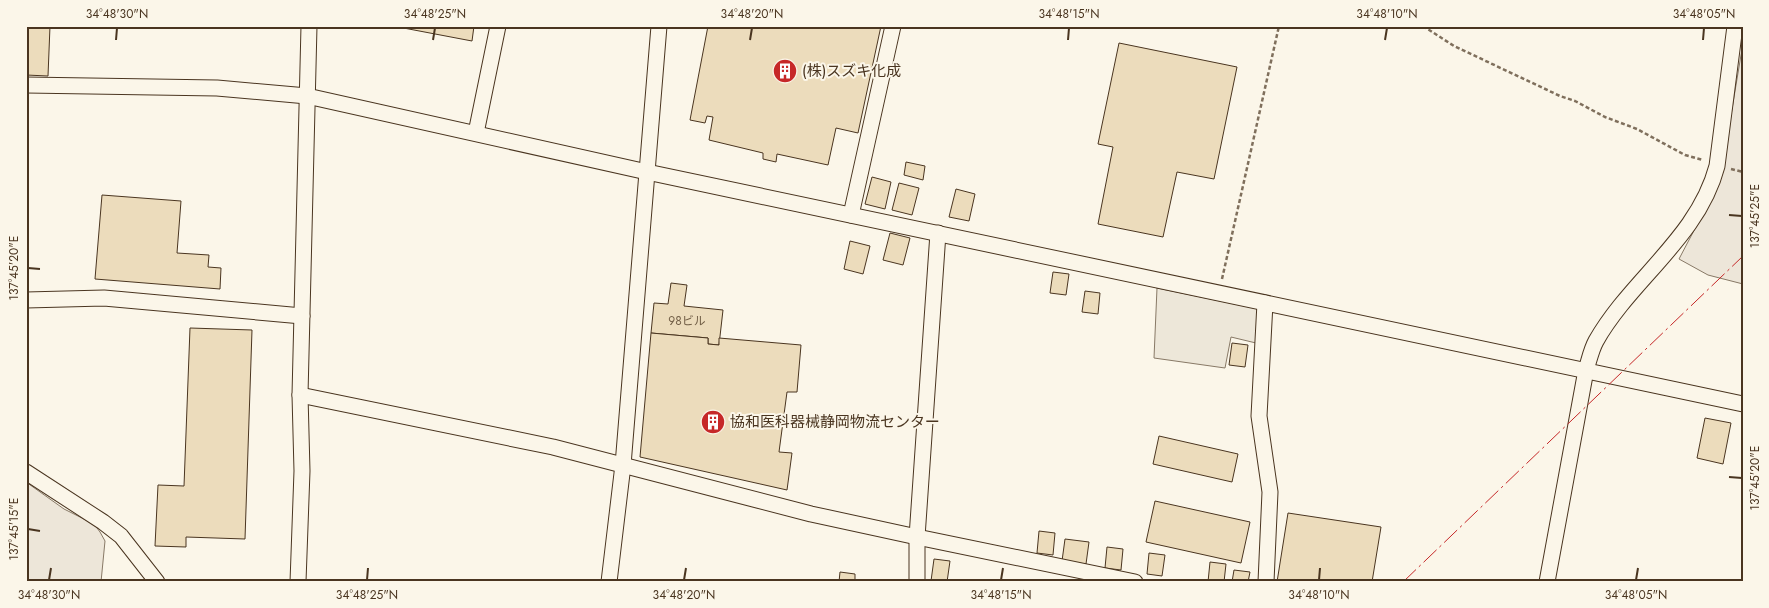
<svg xmlns="http://www.w3.org/2000/svg" width="1769" height="608" viewBox="0 0 1769 608" font-family="Jost,'Noto Sans JP',sans-serif">
<rect width="100%" height="100%" fill="#fbf6e9"/>
<g fill="#ede6d9" stroke="#887966">
<path d="M1743 43V284L1708 275 1679 259 1720 181Z"/>
<path d="M26 482 64 509 94 524 100 532 105 541 101 582H26Z"/>
</g>
<path fill="#ede7d9" stroke="#887966" d="M1157 288 1259 309 1256 343 1231 337 1225 368 1154 358Z"/>
<g fill="#ecdcbc" stroke="#4a3520">
<path d="M26 26H50L48 76 26 75Z"/>
<path d="M393 26H474L472 41Z"/>
<path d="M708 26H881L858 133 836 128 828 165 777 154 776 162 763 159V153L709 140 713 117 707 116 705 123 690 120Z"/>
<path d="M1119 43 1237 67 1214 179 1177 172 1163 237 1098 224 1113 147 1098 144Z"/>
<path d="M906 162 925 166 923 180 904 175Z"/>
<path d="M872 177 891 182 885 209 865 204Z"/>
<path d="M899 183 919 188 912 215 892 210Z"/>
<path d="M956 189 975 194 969 221 949 217Z"/>
<path d="M102 195 181 201 177 253 209 255 208 267 221 268 220 289 95 279Z"/>
<path d="M890 233 910 238 903 265 883 260Z"/>
<path d="M850 241 870 246 863 274 844 269Z"/>
<path d="M1053 272 1069 274 1066 295 1050 293Z"/>
<path d="M671 283 687 285 684 306 723 310 719 345 708 344V338L651 333 654 303 668 304Z"/>
<path d="M1085 291 1100 293 1098 314 1082 312Z"/>
<path d="M190 328 252 330 245 539 186 537V547L155 546 158 485 184 486Z"/>
<path d="M651 333 708 338V344L719 345V338L801 345 797 392H787L779 452 792 453 787 490 640 457Z"/>
<path d="M1232 343 1248 345 1245 367 1229 365Z"/>
<path d="M1705 418 1731 423 1723 464 1697 458Z"/>
<path d="M1159 436 1238 454 1232 482 1153 464Z"/>
<path d="M1155 501 1250 522 1241 563 1146 542Z"/>
<path d="M1288 513 1381 527 1372 582H1277Z"/>
<path d="M1039 531 1055 533 1053 555 1037 553Z"/>
<path d="M1065 539 1089 542 1086 564 1062 561Z"/>
<path d="M1107 547 1123 549 1121 570 1105 568Z"/>
<path d="M1149 553 1165 555 1162 576 1147 574Z"/>
<path d="M934 559 950 561 947 582 931 581Z"/>
<path d="M1210 562 1226 564 1224 582H1208Z"/>
<path d="M1234 570 1250 572 1248 582H1232Z"/>
<path d="M840 572 855 574V582H839Z"/>
</g>
<g fill="none" stroke-linecap="round" stroke-linejoin="round">
<g stroke="#4a3520" stroke-width="17">
<g id="minor">
<path d="M26 85 217 88 307 96 647 172 1743 404"/>
<path d="M476 133 498 26"/>
<path d="M851 215 893 26"/>
<path d="M26 300 104 298 302 316"/>
<path d="M1265 303 1259 416 1270 492 1266 582"/>
<path d="M300 395 553 447 811 514 917 537 1135 582"/>
<path d="M26 472 103 522 121 536 157 582"/>
<path d="M298 582 302 471 300 395 309 26"/>
<path d="M609 582 623 465 659 26"/>
<path d="M917 582V537L938 233"/>
<path d="M1547 582 1586 370C1589 361 1591 350 1596 341 1631 279 1698 238 1717 166L1735 26"/>
</g>
</g>
<g stroke="#7f6f5c" stroke-width="2.5" stroke-dasharray="4 2.5" stroke-linecap="butt">
<path d="M1423 26 1454 46 1560 96 1575 101 1605 117 1637 129 1685 155 1703 160"/>
<path d="M1731 169 1743 172"/>
<path d="M1222 279 1279 26"/>
</g>
<use href="#minor" stroke="#fbf6e9" stroke-width="15"/>
<path stroke="#c62828" stroke-width="1" stroke-dasharray="18 4 2.5 4" stroke-linecap="butt" d="M1403 582 1743 256"/>
</g>
<path fill="none" stroke="#4a3520" stroke-width="2" d="M116 40 117 28M433 40 435 28M750 40 752 28M1068 40 1069 28M1385 40 1387 28M1703 40 1704 28M1729 215 1742 216M28 268 40 269M1729 477 1742 478M28 529 40 531M49 580 51 568M367 580 368 568M684 580 686 568M1001 580 1003 568M1319 580 1320 568M1636 580 1638 568"/>
<defs>
<g id="building-disc" transform="scale(1.25)"><circle r="9.5" fill="#c62828" stroke="#fbf6e9"/><path d="M-4-6H4V6H1V3H-1V6H-4ZM-2.5-4.3h1.7v1.8h-1.7ZM.8-4.3h1.7v1.8H.8ZM-2.5-1h1.7V.8h-1.7ZM.8-1h1.7V.8H.8Z" fill="#fff"/></g>
</defs>
<g fill-rule="evenodd">
<use href="#building-disc" x="785" y="71"/>
<use href="#building-disc" x="713" y="422"/>
</g>
<g text-anchor="middle" dominant-baseline="central" stroke-width="4" stroke-linejoin="round" paint-order="stroke">
<g font-size="12" fill="#725f47">
<text x="687" y="321">98ビル</text>
</g>
<g font-size="15" fill="#4a3520" stroke="#fbf6e9" text-anchor="start">
<text x="802" y="71">(株)スズキ化成</text>
<text x="730" y="422">協和医科器械静岡物流センター</text>
</g>
</g>
<rect width="1769" height="608" fill="none" stroke="#fbf6e9" stroke-width="55"/>
<rect x="28" y="28" width="1714" height="552" fill="none" stroke="#4a3520" stroke-width="2"/>
<g font-size="12" text-anchor="middle" fill="#4a3520">
<text x="117" y="18">34°48'30"N</text>
<text x="435" y="18">34°48'25"N</text>
<text x="752" y="18">34°48'20"N</text>
<text x="1069" y="18">34°48'15"N</text>
<text x="1387" y="18">34°48'10"N</text>
<text x="1704" y="18">34°48'05"N</text>
<text transform="translate(1755 216) rotate(-90)" y="4">137°45'25"E</text>
<text transform="translate(14 268) rotate(-90)" y="4">137°45'20"E</text>
<text transform="translate(1755 478) rotate(-90)" y="4">137°45'20"E</text>
<text transform="translate(14 529) rotate(-90)" y="4">137°45'15"E</text>
<text x="49" y="599">34°48'30"N</text>
<text x="367" y="599">34°48'25"N</text>
<text x="684" y="599">34°48'20"N</text>
<text x="1001" y="599">34°48'15"N</text>
<text x="1319" y="599">34°48'10"N</text>
<text x="1636" y="599">34°48'05"N</text>
</g>
</svg>
